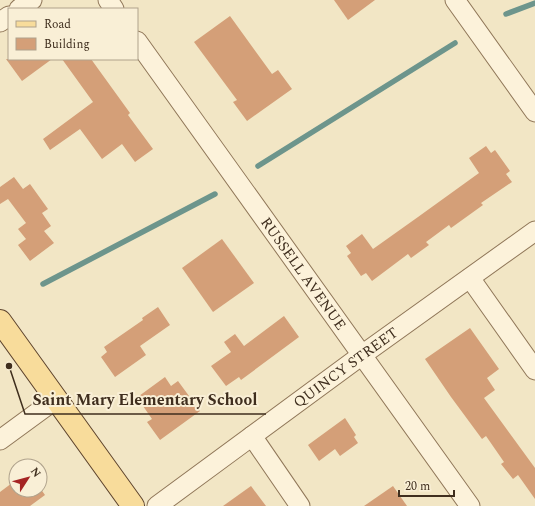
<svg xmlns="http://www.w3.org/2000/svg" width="535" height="506" viewBox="0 0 535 506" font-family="Spectral,serif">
<rect width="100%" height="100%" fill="#f2e6c5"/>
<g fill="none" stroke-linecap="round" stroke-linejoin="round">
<g stroke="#6d958c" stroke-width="5.5">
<path d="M506 14 535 3"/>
<path d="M258 166 455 43"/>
<path d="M43 284 215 194"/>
</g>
</g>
<g fill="#d49f78">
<path d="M334 0H375L348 20Z"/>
<path d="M230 16 272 74 278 70 292 89 247 121 233 102 237 100 194 42Z"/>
<path d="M6 59H52L22 81Z"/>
<path d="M62 59H91L130 113 128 115 153 149 135 162 122 144 102 159 80 129 50 150 43 139 93 102Z"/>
<path d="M486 146 491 153 495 150 510 171 506 174 512 182 481 203 483 205 451 228 449 225 426 242 429 245 411 258 408 254 372 281 366 273 361 276 347 256 351 253 346 246 362 234 373 249 418 217 479 173 469 158Z"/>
<path d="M14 177 23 189 30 184 48 209 42 213 51 226 44 231 54 243 30 261 18 245 26 239 18 229 26 223 8 199 0 204V187Z"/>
<path d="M222 239 254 283 213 312 182 268Z"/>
<path d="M158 307 170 325 140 346 146 355 115 377 101 357 107 352 104 347 143 320 142 318Z"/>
<path d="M284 316 299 337 241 380 239 377 226 386 211 366 231 352 224 342 235 334 244 346Z"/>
<path d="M470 328 499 369 487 378 495 390 484 398 535 468V499L518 475 513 479 501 464 504 462 486 436 482 439 451 397 425 359Z"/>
<path d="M165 377 171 386 178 381 200 411 160 440 147 422 152 419 143 406 145 404 139 396Z"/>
<path d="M345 418 356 435 354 437 358 443 340 456 335 449 319 461 308 445Z"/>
<path d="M16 480V490H40V488L45 495 30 506H0V492Z"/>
<path d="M251 486 266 506H223Z"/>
<path d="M393 486 407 506H364Z"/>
</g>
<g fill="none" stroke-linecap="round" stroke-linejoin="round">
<g stroke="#907759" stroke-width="21">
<g id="minor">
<path d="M108 0 114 9"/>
<path d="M455 0 535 112"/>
<path d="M19 9 32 0"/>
<path d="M0 22 9 16"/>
<path id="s1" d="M137 41 470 506"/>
<path d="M470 278 535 370"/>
<path d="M252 436 300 506"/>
<path d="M0 440 56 399"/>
<path id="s2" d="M157 506 362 355 535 231"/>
</g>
</g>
<g stroke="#5e442d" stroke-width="24">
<path id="major" d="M0 321 133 506"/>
</g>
<use href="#minor" stroke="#fcf2da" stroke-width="19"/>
<use href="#major" stroke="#f8dc9b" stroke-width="22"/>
</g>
<g text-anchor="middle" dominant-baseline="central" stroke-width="4" stroke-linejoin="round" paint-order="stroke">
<g font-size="15" fill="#3f2e1e" stroke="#f9efd6">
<text stroke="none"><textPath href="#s1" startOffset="286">RUSSELL AVENUE</textPath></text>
<text stroke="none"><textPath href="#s2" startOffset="234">QUINCY STREET</textPath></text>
</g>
</g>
<path fill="none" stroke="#3f2e1e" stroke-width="1.5" d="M9 366L25 414H266"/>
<circle fill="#3f2e1e" stroke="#f9efd6" stroke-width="1.5" cx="9" cy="366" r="4"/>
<g font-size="16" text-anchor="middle" font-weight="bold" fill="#3f2e1e" stroke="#f9efd6" stroke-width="4" stroke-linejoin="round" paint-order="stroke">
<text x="145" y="405">Saint Mary Elementary School</text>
</g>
<rect x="8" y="8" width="130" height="52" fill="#f9efd6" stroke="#afa28c"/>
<rect x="16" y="21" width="20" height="6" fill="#f8dc9b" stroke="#afa28c"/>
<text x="44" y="28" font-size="12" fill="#3f2e1e">Road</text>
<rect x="16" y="38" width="20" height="12" fill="#d49f78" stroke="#afa28c"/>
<text x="44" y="48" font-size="12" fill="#3f2e1e">Building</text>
<g transform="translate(28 478) rotate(54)"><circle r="19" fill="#f9efd6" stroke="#afa28c"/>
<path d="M0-3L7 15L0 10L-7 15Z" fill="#a52423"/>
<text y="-6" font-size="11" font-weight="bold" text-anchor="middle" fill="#3f2e1e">N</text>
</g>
<path d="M399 490v6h55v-6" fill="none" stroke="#3f2e1e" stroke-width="2"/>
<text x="405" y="490" font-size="12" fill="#3f2e1e" stroke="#f9efd6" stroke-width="3" paint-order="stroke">20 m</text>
</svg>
